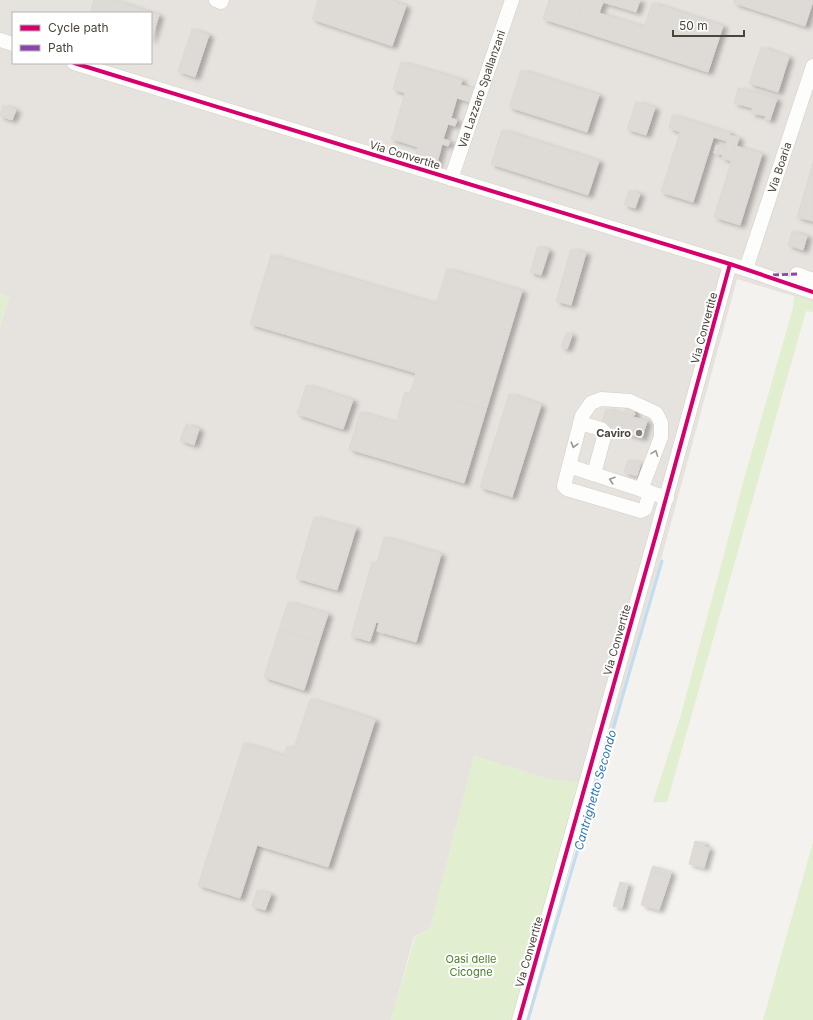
<svg xmlns="http://www.w3.org/2000/svg" width="813" height="1020" viewBox="0 0 813 1020" font-family="Inter,sans-serif">
<defs>
<filter id="shadow"><feDropShadow dx="4.5" dy="2.5" stdDeviation="2" flood-color="#0004"/></filter>
</defs>
<rect width="100%" height="100%" fill="#f4f2ee"/>
<path fill="#e6e2de" fill-rule="evenodd" d="M0 0H813V302L737 279 599 789 581 783 548 779 474 756 430 928 414 937 391 1020H0V327L9 297 0 293ZM13 13H151V63H13Z"/>
<g fill="#e1eecf">
<path d="M0 293 9 297 0 327Z"/>
<path d="M794 296 813 302V312L806 311 667 802H653L680 718 746 472 793 308Z"/>
<path d="M474 756 548 779 581 783 513 1020H391L415 937 430 928Z"/>
<path d="M813 842V1020H763Z"/>
</g>
<path fill="#e6e3df" d="M617 248 719 279 714 295 612 264Z"/>
<g fill="none" stroke-linecap="round" stroke-linejoin="round">
<path stroke="#c0ddf1" stroke-width="3" d="M528 1020 662 561"/>
</g>
<g fill="#dedbd6" stroke="#dcd9d4" filter="url(#shadow)">
<path d="M94 0H113L159 15 151 41V13H90Z"/>
<path d="M318 0H390L406 6 392 46 312 19Z"/>
<path d="M549 0H584L575 29 543 19Z"/>
<path d="M584 0H604L599 13 644 27 652 3 723 26 708 72 575 29Z"/>
<path d="M604 0H640L636 12 603 2Z"/>
<path d="M734 0H813V1L805 26 734 3Z"/>
<path d="M192 29 209 35 195 77 178 71Z"/>
<path d="M761 47 789 57 778 92 749 83Z"/>
<path d="M401 62 462 80 451 118 457 120 455 126 448 124 443 139 450 141 448 146 442 144 436 167 414 161 418 147 399 141 400 137 393 134 405 93 393 89Z"/>
<path d="M521 70 599 95 587 132 509 107Z"/>
<path d="M461 85 477 90 473 103 457 98Z"/>
<path d="M738 88 777 99 770 120 765 119 766 116 751 113 753 108 734 103Z"/>
<path d="M636 102 655 108 646 135 627 129Z"/>
<path d="M3 105 16 110 12 120 0 116Z"/>
<path d="M672 115 716 129 693 202 661 192 680 132 669 128Z"/>
<path d="M716 129 730 133 729 135 739 138 732 161 722 158 723 155 714 153 716 145 725 148 727 141 713 137Z"/>
<path d="M502 130 599 161 588 195 491 164Z"/>
<path d="M393 134 400 137 399 141 391 139Z"/>
<path d="M736 146 762 154 740 225 714 217Z"/>
<path d="M813 163V221L797 217Z"/>
<path d="M629 190 640 194 635 208 624 205Z"/>
<path d="M792 231 807 236 803 250 788 245Z"/>
<path d="M538 246 549 250 541 275 530 272Z"/>
<path d="M571 249 586 253 575 291 560 287Z"/>
<path d="M271 255 436 304 447 269 522 291 486 410 412 387 416 373 250 324Z"/>
<path d="M560 287 575 291 571 305 556 301Z"/>
<path d="M567 332 572 335 567 349 561 347Z"/>
<path d="M306 385 353 400 343 429 297 414Z"/>
<path d="M412 387 486 410 464 483 349 449 360 412 396 423 405 392 410 393Z"/>
<path d="M509 394 541 405 512 497 480 487Z"/>
<path d="M633 407 635 415 630 416 647 421 642 438 601 426 606 409 626 415 625 408Z"/>
<path d="M186 424 199 429 194 445 180 440Z"/>
<path d="M628 460 641 463 637 476 624 472Z"/>
<path d="M314 517 356 528 337 590 296 578Z"/>
<path d="M384 537 441 554 416 642 377 631 379 623 376 622 370 641 351 636 372 562 377 563Z"/>
<path d="M288 602 328 614 319 642 279 629Z"/>
<path d="M279 629 319 642 304 690 264 677Z"/>
<path d="M310 699 375 720 328 867 257 845 240 898 198 885 244 743 284 756 287 746 294 748Z"/>
<path d="M695 841 705 843 703 851 708 853 704 868 689 864Z"/>
<path d="M704 847 710 848 708 853 703 851Z"/>
<path d="M653 866 671 872 670 877 651 871Z"/>
<path d="M651 871 670 877 659 910 641 905Z"/>
<path d="M620 882 628 884 622 908 613 906Z"/>
<path d="M257 890 271 894 265 910 252 906Z"/>
</g>
<g fill="none" stroke-linecap="round" stroke-linejoin="round">
<g stroke="#d2d0cb" stroke-width="15">
<g id="minor">
<path d="M216 0 221 2 222 0"/>
<path d="M0 40 13 44"/>
<path d="M74 63 730 264 813 292"/>
<path id="s1" d="M451 179 512 0"/>
<path id="s2" d="M746 269 813 66"/>
<path d="M797 274 813 280"/>
<path d="M580 423 601 429 605 433 594 474"/>
<path d="M569 466 582 416 591 403 601 399 630 401 656 413 661 423V437L641 490"/>
<path d="M650 492 645 509 641 511 567 489 564 486 569 466 667 498"/>
<path d="M519 1020 657 531 730 264"/>
</g>
</g>
<use href="#minor" stroke="#fdfdfc" stroke-width="14"/>
<path stroke="#8e44ad" stroke-width="3" stroke-dasharray="6 3" stroke-linecap="butt" d="M773 275 797 274"/>
<g stroke="#fff" stroke-width="6">
<g id="cycleway">
<path d="M74 63 730 264 813 292"/>
<path d="M519 1020 657 531 730 264"/>
</g>
</g>
<use href="#cycleway" stroke="#d6006c" stroke-width="4"/>
</g>
<defs><path id="oneway-chevron" d="M-2-3.5L2.5 0L-2 3.5" fill="none" stroke-width="1.6" stroke-linecap="round" stroke-linejoin="round"/></defs>
<g stroke="#9b9791">
<use href="#oneway-chevron" transform="translate(574 445) rotate(105)"/>
<use href="#oneway-chevron" transform="translate(655 453) rotate(-69)"/>
<use href="#oneway-chevron" transform="translate(612 480) rotate(-162)"/>
</g>
<circle fill="#868178" stroke="#fff" stroke-width="1.5" cx="639" cy="433" r="4"/>
<g text-anchor="middle" dominant-baseline="central" stroke-width="4" stroke-linejoin="round" paint-order="stroke">
<g font-size="11" fill="#4b4439" stroke="#fff">
<text stroke="none"><textPath href="#s1" startOffset="95">Via Lazzaro Spallanzani</textPath></text>
<text transform="translate(405 155) rotate(17)">Via Convertite</text>
<text stroke="none"><textPath href="#s2" startOffset="107">Via Boaria</textPath></text>
<text transform="translate(704 328) rotate(-75)">Via Convertite</text>
<text transform="translate(617 640) rotate(-74)">Via Convertite</text>
<text transform="translate(529 952) rotate(-74)">Via Convertite</text>
</g>
<g font-size="11" font-weight="bold" fill="#4b4439" stroke="#fff" text-anchor="end">
<text x="631" y="433">Caviro</text>
</g>
<g font-size="11" fill="#4a7f2a" stroke="#fff">
<text x="471" y="959">Oasi delle<tspan x="471" dy="13">Cicogne</tspan></text>
</g>
<g font-size="12" font-style="italic" fill="#2e7ab2" stroke="#fff">
<text transform="translate(595 790) rotate(-74)">Cantrighetto Secondo</text>
</g>
</g>
<rect x="12" y="12" width="140" height="52" fill="#ffffff" stroke="#b7b4b0"/>
<rect x="20" y="25" width="20" height="6" fill="#d6006c" stroke="#b7b4b0"/>
<text x="48" y="32" font-size="12" fill="#4b4439">Cycle path</text>
<rect x="20" y="45" width="20" height="6" fill="#8e44ad" stroke="#b7b4b0"/>
<text x="48" y="52" font-size="12" fill="#4b4439">Path</text>
<path d="M673 30v6h71v-6" fill="none" stroke="#4b4439" stroke-width="2"/>
<text x="679" y="30" font-size="12" fill="#4b4439" stroke="#ffffff" stroke-width="3" paint-order="stroke">50 m</text>
</svg>
